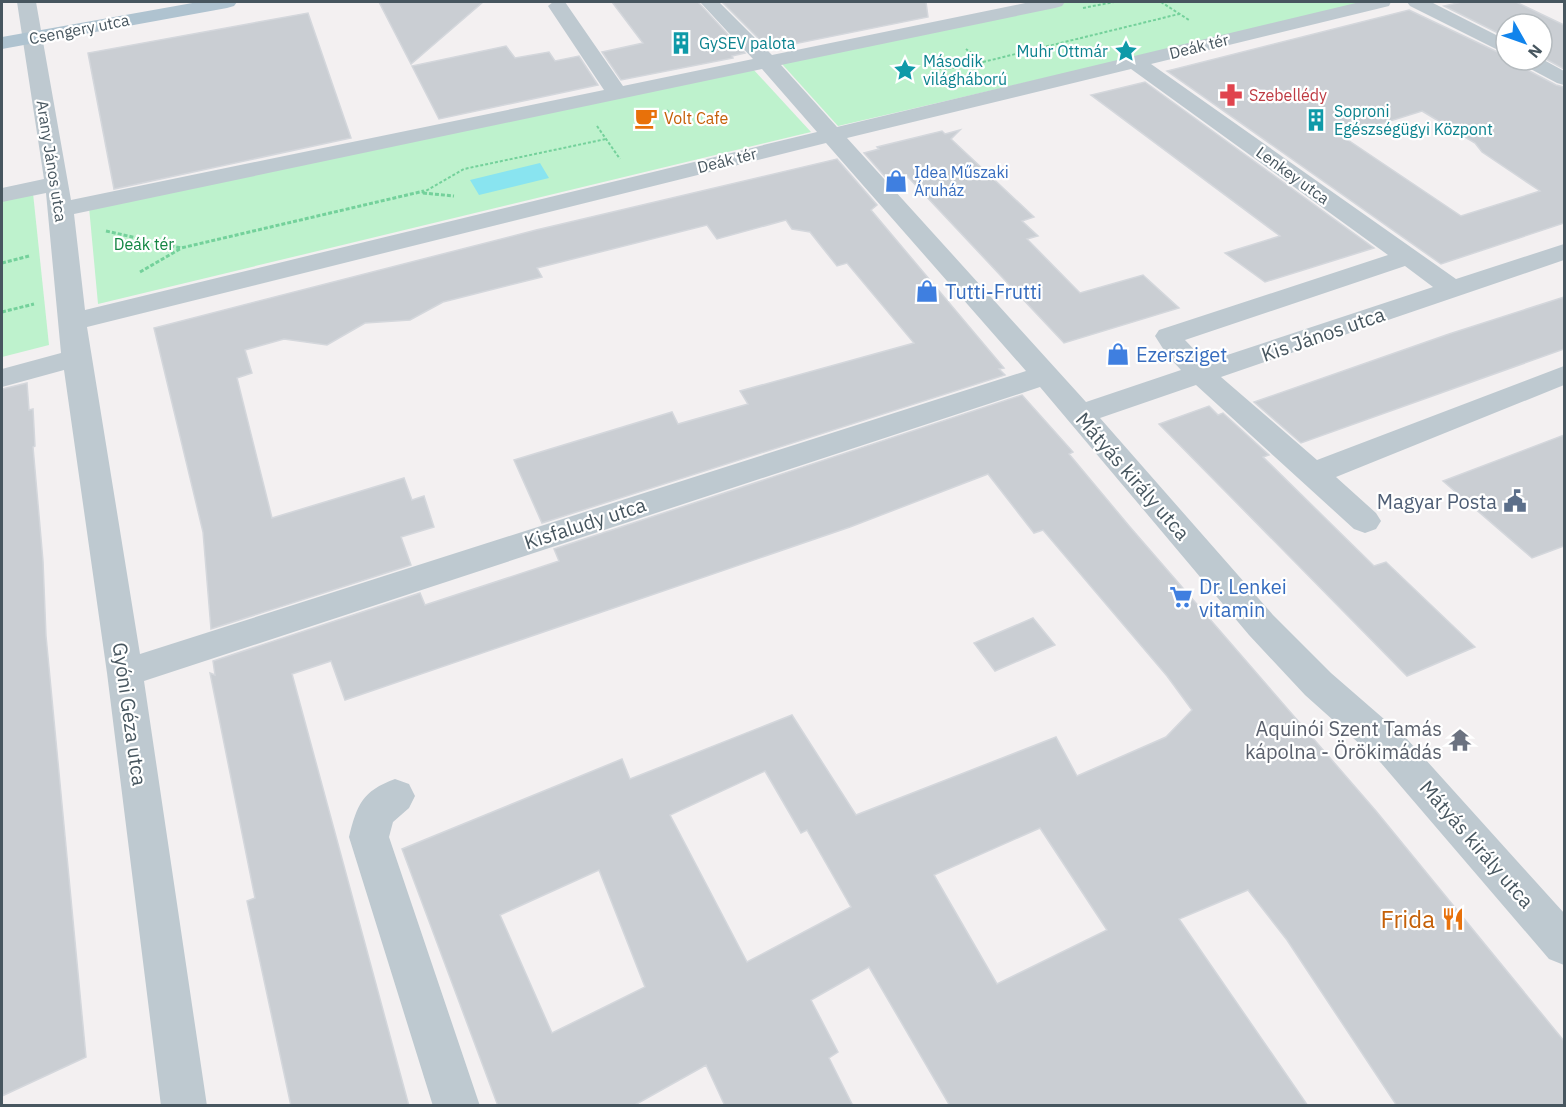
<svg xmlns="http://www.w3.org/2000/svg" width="1566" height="1107" viewBox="0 0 1566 1107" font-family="'IBM Plex Sans',sans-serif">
<rect width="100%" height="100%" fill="#f3f0f1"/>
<g fill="#bef2cd">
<path d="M1069 2H1373L838 126 782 64 781 62Z"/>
<path d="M752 68 811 132 98 304 89 207Z"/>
<path d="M33 193 49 345 2 357V200Z"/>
</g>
<path fill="#89e4f0" d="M540 163 549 178 479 195 470 180Z"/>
<g fill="#caced3" stroke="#d4d7dc" stroke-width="1.5" fill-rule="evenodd">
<path d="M379 2H483L411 64Z"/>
<path d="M612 2H698L745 53 732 56 733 58 621 80 602 52 643 43Z"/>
<path d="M722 2H926L928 17 769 49Z"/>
<path d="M1462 2H1516L1564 25V69L1542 57V24H1506V37L1444 6Z"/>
<path d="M1409 10 1506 56V60H1516L1520 66 1556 85 1564 87V223L1441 264 1167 71ZM1422 111 1475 143 1482 152 1540 191 1461 216 1342 136Z"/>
<path d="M308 13 351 138 114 189 88 53Z"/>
<path d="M506 46 515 58 549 52 555 61 579 56 598 85 439 119 412 66Z"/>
<path d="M1145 82 1374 248 1265 282 1225 253 1280 236 1091 95Z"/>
<path d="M960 130 951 139 1034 217 1022 221 1038 236 1027 239 1080 293 1143 275 1179 308 1064 343 908 177 895 188 864 153 879 149 877 147 942 131 945 134Z"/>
<path d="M837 159 877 205 871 210 1004 368 999 369 1005 375 542 523 514 460 672 412 678 424 748 404 740 391 914 343 847 263 837 266 810 232 792 229 786 220 717 239 707 225 537 268 542 277 443 302 410 320 365 323 327 345 284 339 245 350 252 373 237 378 272 518 404 478 412 500 424 496 434 527 401 537 411 565 211 629 203 532 154 328 536 230Z"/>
<path d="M1564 297V349L1301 443 1254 402 1449 334Z"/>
<path d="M27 383 29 410 33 409 35 446 33 447 43 561 46 636 86 1057 2 1096V389Z"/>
<path d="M1022 395 1073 452 1069 454 1130 527 1376 811 1564 1041V1106H1397L1287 940 1248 890 1179 919 1308 1106H950L869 967 811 1000 838 1052 829 1058 853 1106H725L706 1065 633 1106H498L402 849 622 759 630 779 792 715 856 815 1056 737 1077 776 1166 737 1192 710 1167 676 1043 530 1034 533 988 474 850 527 345 700 331 661 292 674 409 1106H291L247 901 255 898 210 673 215 675 213 661 420 593 425 605 559 561 554 549ZM765 771 801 833 807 830 851 907 747 962 670 815ZM1040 828 1107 930 997 984 934 875ZM599 870 645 987 552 1033 500 915Z"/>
<path d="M1209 406 1218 415 1223 413 1269 455 1263 457 1374 566 1386 562 1475 647 1407 676 1159 424Z"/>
<path d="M1564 435V546L1532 558 1443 481Z"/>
<path d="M1033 618 1055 645 995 671 974 643Z"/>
</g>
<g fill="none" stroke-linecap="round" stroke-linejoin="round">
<g stroke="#74d19b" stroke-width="2" stroke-dasharray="3 2" stroke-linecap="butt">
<path d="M1161 2 1189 20"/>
<path d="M1083 8 1114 2"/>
<path d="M927 58 942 70 983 62 966 49"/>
<path d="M983 62 1179 14"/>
<path d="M667 110 675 120"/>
<path d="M597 126 620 159"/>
<path d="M422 193 464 169 606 139"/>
</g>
<g stroke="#74d19b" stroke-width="3" stroke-dasharray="4 2" stroke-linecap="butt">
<path d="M423 193 454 196"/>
<path d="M106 231 181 248 424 191"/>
<path d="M2 263 29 256"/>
<path d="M140 272 180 249"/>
<path d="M2 312 34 304"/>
</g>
<g fill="#bec9d0" fill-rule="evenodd">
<path d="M17 2H36L71 200 604 90 548 6 553 2H565L623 86 753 59 700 2H719L772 55 1030 2H1065L1062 6 1055 8 781 65 837 127 1360 2H1391L1389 6 1151 64 1456 279 1564 244V260L1221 377 1317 460 1564 366V385L1336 477 1376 513 1381 521 1376 529 1365 533 1354 529 1196 385 1100 418 1273 615 1331 673 1407 739 1564 913V965L1549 959 1381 763 1305 695 1249 635 1040 387 144 681 207 1106H161L107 673 64 370 2 387V369L61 353 46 193 2 202V188L44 179ZM762 69 817 132 85 310 74 214ZM1131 69 1388 255 1159 330 1155 336 1167 355 1181 370 1086 402 847 138ZM826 143 1026 371 140 654 87 327ZM1405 266 1433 287 1206 362 1185 340Z"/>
<path d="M1407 2H1431L1506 40V54L1410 6Z"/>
<path d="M1542 59 1564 71V85L1557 83 1521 64 1518 60Z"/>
<path d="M395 779 409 784 415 796 409 808 393 822 389 837 480 1106H433L349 837C357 805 362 791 395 779Z"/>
</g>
<path fill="#afc3d0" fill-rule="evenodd" d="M198 2H237L234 6 227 8 2 49V37Z"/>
</g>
<defs>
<g id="building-bare" transform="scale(1.8)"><path d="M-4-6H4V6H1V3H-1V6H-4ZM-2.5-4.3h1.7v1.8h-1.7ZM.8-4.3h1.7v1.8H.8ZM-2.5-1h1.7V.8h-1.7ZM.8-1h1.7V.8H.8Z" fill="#0f9aa8" stroke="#fff" stroke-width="2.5" paint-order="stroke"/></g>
<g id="sight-bare" transform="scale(1.8)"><path d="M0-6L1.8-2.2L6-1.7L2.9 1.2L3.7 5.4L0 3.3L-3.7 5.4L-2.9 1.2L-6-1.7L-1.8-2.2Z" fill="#0f9aa8" stroke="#fff" stroke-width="2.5" paint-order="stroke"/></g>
<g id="pharmacy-bare" transform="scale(1.8)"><path d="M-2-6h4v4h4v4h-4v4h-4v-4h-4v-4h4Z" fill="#e0444e" stroke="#fff" stroke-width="2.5" paint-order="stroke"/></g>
<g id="cafe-bare" transform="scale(1.8)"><path d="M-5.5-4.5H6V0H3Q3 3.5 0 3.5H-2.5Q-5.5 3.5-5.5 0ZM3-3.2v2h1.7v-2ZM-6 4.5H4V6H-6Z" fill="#e8710a" stroke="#fff" stroke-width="2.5" paint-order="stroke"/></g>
<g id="shop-bare" transform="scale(1.8)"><path d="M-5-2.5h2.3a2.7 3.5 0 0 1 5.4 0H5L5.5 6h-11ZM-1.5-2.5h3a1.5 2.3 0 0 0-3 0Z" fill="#3f7fe0" stroke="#fff" stroke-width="2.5" paint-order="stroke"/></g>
<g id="civic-bare" transform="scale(1.8)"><path d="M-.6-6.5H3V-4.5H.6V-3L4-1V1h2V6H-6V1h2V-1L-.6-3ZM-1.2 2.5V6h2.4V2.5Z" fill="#5c6f8a" stroke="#fff" stroke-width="2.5" paint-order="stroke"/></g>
<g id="supermarket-bare" transform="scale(1.8)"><path d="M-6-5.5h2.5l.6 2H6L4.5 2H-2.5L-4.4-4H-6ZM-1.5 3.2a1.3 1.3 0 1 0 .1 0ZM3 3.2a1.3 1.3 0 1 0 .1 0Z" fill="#3f7fe0" stroke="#fff" stroke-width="2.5" paint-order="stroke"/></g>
<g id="temple-bare" transform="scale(1.8)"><path d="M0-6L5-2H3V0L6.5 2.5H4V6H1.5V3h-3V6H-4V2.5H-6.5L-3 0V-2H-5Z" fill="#6b7280" stroke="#fff" stroke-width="2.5" paint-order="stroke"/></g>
<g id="restaurant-bare" transform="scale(1.8)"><path d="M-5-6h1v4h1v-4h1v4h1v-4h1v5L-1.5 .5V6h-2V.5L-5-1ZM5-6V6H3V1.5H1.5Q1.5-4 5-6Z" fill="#e8710a" stroke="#fff" stroke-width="2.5" paint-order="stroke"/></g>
</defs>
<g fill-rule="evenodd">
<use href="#building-bare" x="681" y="43"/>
<use href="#sight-bare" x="1126" y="51"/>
<use href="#sight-bare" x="905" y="70"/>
<use href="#pharmacy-bare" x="1231" y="95"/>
<use href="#cafe-bare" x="646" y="118"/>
<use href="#building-bare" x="1316" y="120"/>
<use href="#shop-bare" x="896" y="181"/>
<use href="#shop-bare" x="927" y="291"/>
<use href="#shop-bare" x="1118" y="354"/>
<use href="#civic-bare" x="1515" y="501"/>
<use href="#supermarket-bare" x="1181" y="597"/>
<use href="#temple-bare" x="1460" y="740"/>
<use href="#restaurant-bare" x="1453" y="919"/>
</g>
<g text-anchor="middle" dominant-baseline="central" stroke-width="4.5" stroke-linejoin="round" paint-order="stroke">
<g font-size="16" fill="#47565f" stroke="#fff">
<text transform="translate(79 29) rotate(-11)">Csengery utca</text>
<text transform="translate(1199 46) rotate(-14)">Deák tér</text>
<text transform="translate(727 160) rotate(-14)">Deák tér</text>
<text transform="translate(52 161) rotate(81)">Arany János utca</text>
<text transform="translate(1293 175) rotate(36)">Lenkey utca</text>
</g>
<g font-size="16" fill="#0d838f" stroke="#fff" text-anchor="start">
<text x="699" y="43">GySEV palota</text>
<text x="1108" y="51" text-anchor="end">Muhr Ottmár</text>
<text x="923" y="61">Második<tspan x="923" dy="18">világháború</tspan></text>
<text x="1334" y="111">Soproni<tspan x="1334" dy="18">Egészségügyi Központ</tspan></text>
</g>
<g font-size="16" fill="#be3a42" stroke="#fff" text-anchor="start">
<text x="1249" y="95">Szebellédy</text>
</g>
<g font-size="16" fill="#c56008" stroke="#fff" text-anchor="start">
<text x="664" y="118">Volt Cafe</text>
</g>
<g font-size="16" fill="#366cbe" stroke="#fff" text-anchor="start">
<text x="914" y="172">Idea Műszaki<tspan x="914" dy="18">Áruház</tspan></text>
</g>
<g font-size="16" fill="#138542" stroke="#fff">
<text x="144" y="244">Deák tér</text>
</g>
<g font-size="20" fill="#366cbe" stroke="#fff" text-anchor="start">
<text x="945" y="291">Tutti-Frutti</text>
<text x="1136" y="354">Ezersziget</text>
<text x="1199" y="586">Dr. Lenkei<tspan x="1199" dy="23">vitamin</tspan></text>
</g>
<g font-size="20" fill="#47565f" stroke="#fff">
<text transform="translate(1323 334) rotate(-19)">Kis János utca</text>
<text transform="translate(1133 476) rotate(49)">Mátyás király utca</text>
<text transform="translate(585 523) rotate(-18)">Kisfaludy utca</text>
<text transform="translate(130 714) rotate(82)">Gyóni Géza utca</text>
<text transform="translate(1477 844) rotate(49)">Mátyás király utca</text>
</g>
<g font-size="20" fill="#4e5e75" stroke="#fff" text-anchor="end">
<text x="1497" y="501">Magyar Posta</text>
</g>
<g font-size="20" fill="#5b616d" stroke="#fff" text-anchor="end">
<text x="1442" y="728">Aquinói Szent Tamás<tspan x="1442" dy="23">kápolna - Örökimádás</tspan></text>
</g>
<g font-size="24" fill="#c56008" stroke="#fff" text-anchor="end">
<text x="1435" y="919">Frida</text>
</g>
</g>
<rect width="1566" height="1107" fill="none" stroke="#47565f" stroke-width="6"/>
<g transform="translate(1524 42) rotate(130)"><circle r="28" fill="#ffffff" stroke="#b5bbbf" stroke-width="1.5"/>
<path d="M0-4.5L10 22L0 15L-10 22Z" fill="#1184ec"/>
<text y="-9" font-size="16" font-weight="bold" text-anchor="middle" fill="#47565f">N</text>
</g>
</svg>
